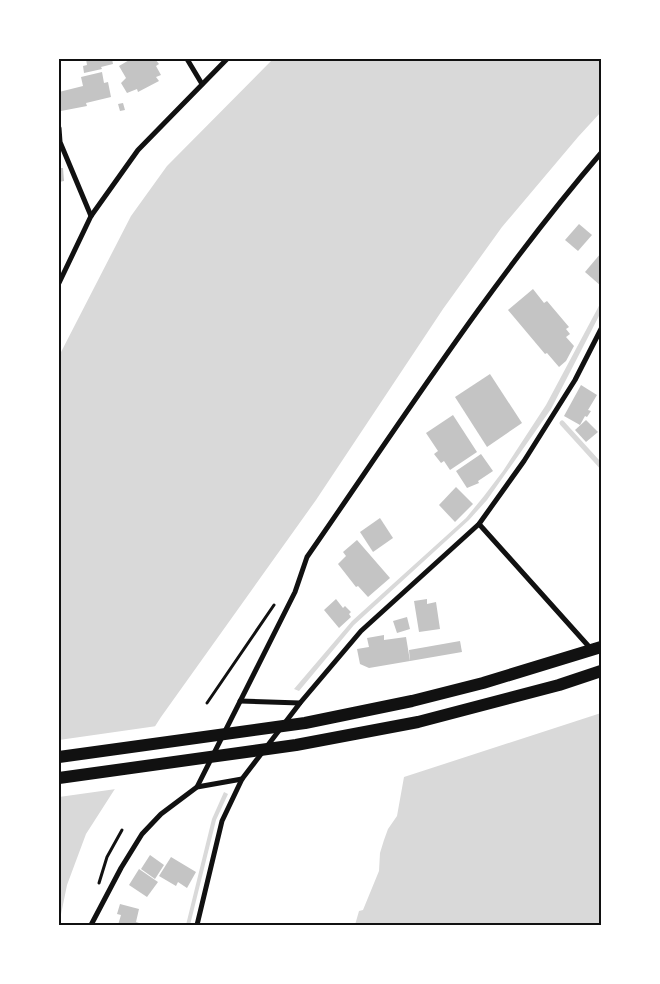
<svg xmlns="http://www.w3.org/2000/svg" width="660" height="984" viewBox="0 0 660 984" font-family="'PT Serif',serif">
<rect width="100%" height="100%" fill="#fff"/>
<g fill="#d9d9d9">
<path d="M273 59H601V112L578 137 502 227 443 309 316 500 161 717 86 834 67 885 59 924V356L131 216 167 166Z"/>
<path d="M601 302V312L551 409 487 500 469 520 354 625 299 691 294 689 352 621 466 518 484 496 503 471 546 405Z"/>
<path d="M601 713V925H355L359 911 363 910 379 871 380 853 384 840 388 829 397 816 404 777Z"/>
<path d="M224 792 228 794 216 820 190 925H186L212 819Z"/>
</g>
<path fill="#fff" d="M157 726 116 789 59 797V740Z"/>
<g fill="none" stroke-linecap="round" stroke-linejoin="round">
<path stroke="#d9d9d9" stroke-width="5" d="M562 423 601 466"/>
</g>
<g fill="#c4c4c4">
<path d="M86 59H112L113 64 101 67 102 69 84 73 83 66 87 65Z"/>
<path d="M131 59H155L159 64 156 66 161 75 156 77 159 81 138 92 137 89 127 93 121 83 126 78 119 66Z"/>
<path d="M102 72 104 83 108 82 111 97 86 103 87 106 61 111 59 92 83 86 81 77Z"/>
<path d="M123 103 125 110 120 111 118 104Z"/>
<path d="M59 168H63L64 181 59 182Z"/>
<path d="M579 224 592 235 578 251 565 240Z"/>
<path d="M601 253V286L585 272Z"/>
<path d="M533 289 544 303 547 301 569 327 566 329 570 334 566 337 574 346 566 361 559 367 547 353 545 354 508 310Z"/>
<path d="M490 374 522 423 487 447 455 397Z"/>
<path d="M581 385 597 395 588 410 591 411 587 417 585 416 580 425 564 416Z"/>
<path d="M453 415 477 452 450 470 444 461 441 463 434 454 438 451 426 433Z"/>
<path d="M586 420 598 432 586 442 575 430Z"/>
<path d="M481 454 493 471 478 481 479 483 467 488 456 471Z"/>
<path d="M456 487 473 504 455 522 439 505Z"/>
<path d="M380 518 393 538 373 552 360 532Z"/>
<path d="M357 540 390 578 368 597 358 586 356 587 338 564 346 556 343 552Z"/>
<path d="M336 599 343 608 345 606 351 612 349 614 351 617 339 628 324 610Z"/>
<path d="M427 599V604L436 602 440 629 419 632 414 601Z"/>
<path d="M407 617 410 629 397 633 393 621Z"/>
<path d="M384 635V640L406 637 410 661 369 668 360 664 357 649 369 647 367 638Z"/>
<path d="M460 641 462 652 410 661 409 650Z"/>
<path d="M150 855 164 865 155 879 141 869Z"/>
<path d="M171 857 196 872 187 888 178 882 176 886 159 876Z"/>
<path d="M139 869 158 882 147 897 129 885Z"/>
<path d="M120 904 139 909 136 922 139 923V925H118L121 915 117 914Z"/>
</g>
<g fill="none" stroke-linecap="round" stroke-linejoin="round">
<g stroke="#111" stroke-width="3">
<path d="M207 703 274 605"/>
<path d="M99 883 107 857 122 830"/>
</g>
<g stroke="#111" stroke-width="5">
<path d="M187 59 202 84"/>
<path d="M59 128 60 142 91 216"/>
<path d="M59 283 91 216 138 150 227 59"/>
<path d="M479 524 592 650"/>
<path d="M240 701 300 703"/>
<path d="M197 787 295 592 307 557C402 420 493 279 601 153"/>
<path d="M91 925 121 868 142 834 161 814 197 787 242 779"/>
<path d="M197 925 222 821 242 779 300 703 361 631 479 524 524 461 575 380 601 329"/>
</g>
<g stroke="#111" stroke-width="12">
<path d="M59 757 305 723 412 701 483 683 601 647"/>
<path d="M59 778 296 745 418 722 559 685 601 671"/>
</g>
</g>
<rect width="660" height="984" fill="none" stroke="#ffffff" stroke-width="120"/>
<rect x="60" y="60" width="540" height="864" fill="none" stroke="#111" stroke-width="2"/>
</svg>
